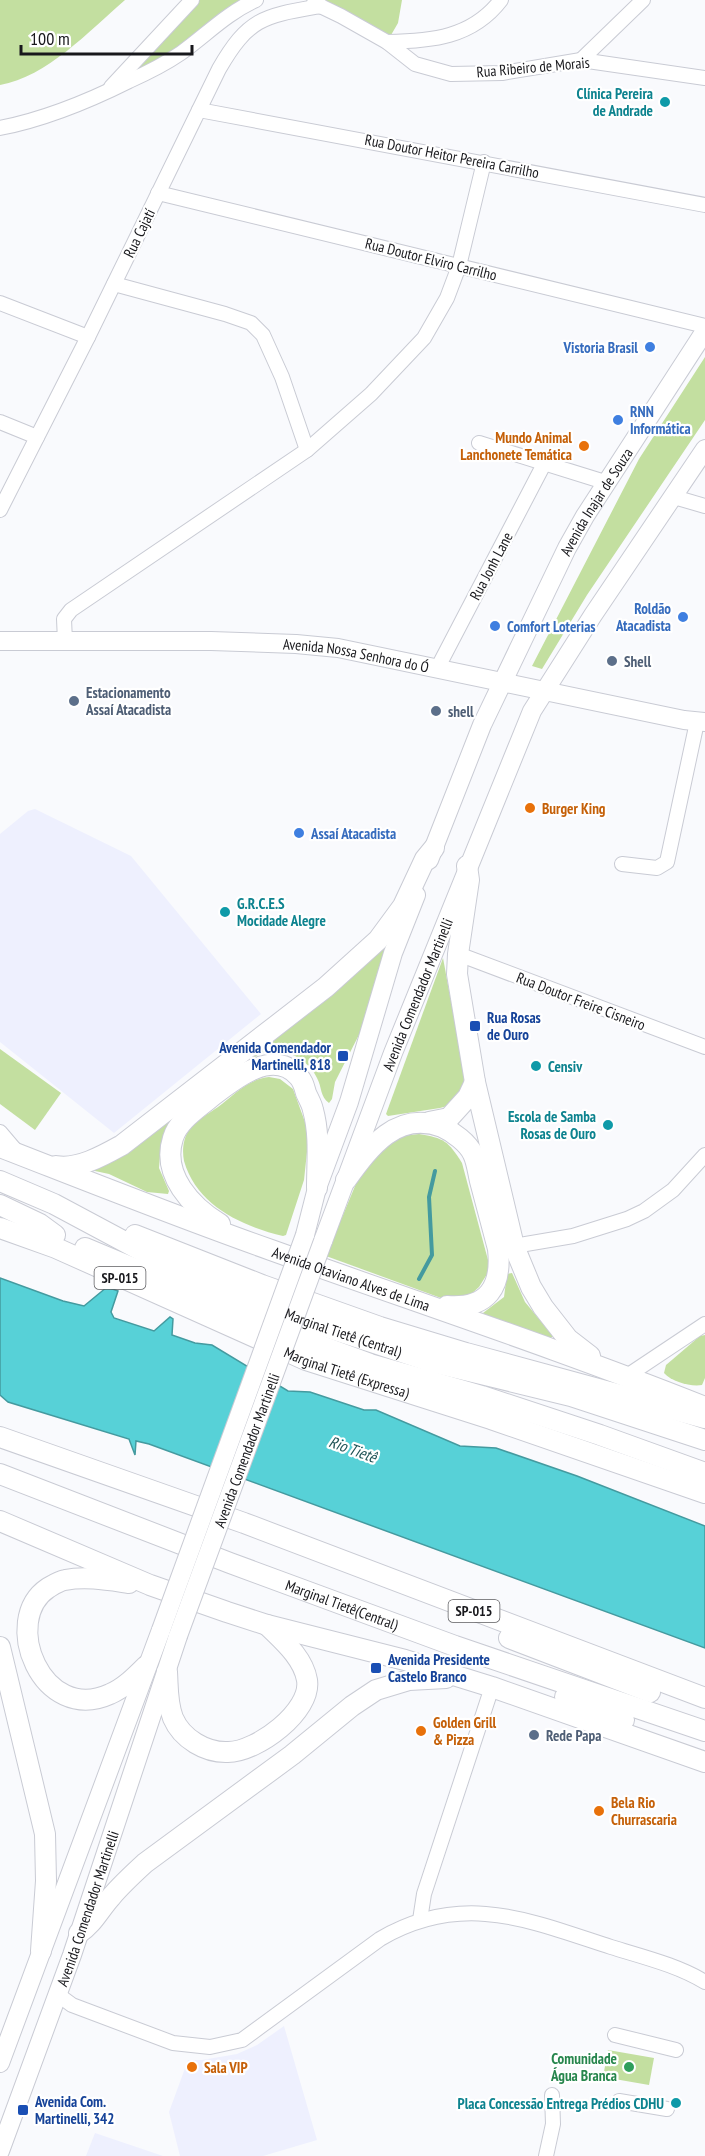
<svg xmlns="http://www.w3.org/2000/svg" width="705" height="2156" viewBox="0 0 705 2156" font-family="'PT Sans Narrow',sans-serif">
<rect width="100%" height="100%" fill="#f9fafd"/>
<g fill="#eef0fe">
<path d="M35 809 131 856 261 1014 114 1133 0 1042V834L28 811Z"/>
<path d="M284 2026 317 2140 263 2156H180L169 2112 188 2060H202L237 2054 257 2045Z"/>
<path d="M95 2133 163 2156H86Z"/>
</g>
<g fill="#c3dfa0">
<path d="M0 0H125C89 31 47 77 0 85Z"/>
<path d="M192 0H256L105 93Z"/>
<path d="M306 0H402L398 23 387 42 321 6Z"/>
<path d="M705 357V420L587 595 542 669 532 666 639 459Z"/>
<path d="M381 944 386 948 365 1023 335 1082 332 1099 329 1103C320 1097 322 1087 317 1078 308 1059 284 1047 264 1052 258 1054 253 1059 248 1062L165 1133 161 1143 159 1168 169 1191 168 1194 147 1192 109 1174 81 1168Z"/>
<path d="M443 958 466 1082 458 1103 440 1108 388 1116 386 1114Z"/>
<path d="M0 1049 61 1093 35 1130 0 1104Z"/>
<path d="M269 1077 280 1079 293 1089 309 1133 304 1180 286 1235 283 1236C242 1226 197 1206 184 1161 182 1151 183 1139 189 1130 196 1120 208 1114 218 1107 234 1095 248 1079 269 1077Z"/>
<path d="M419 1134C444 1138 448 1141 462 1163L488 1260 489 1271 479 1287 469 1296 460 1300 441 1298 326 1256 360 1174 373 1157 400 1136Z"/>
<path d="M512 1273 525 1302 553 1336 551 1338 484 1315 483 1313 504 1297 507 1274Z"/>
<path d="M705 1335V1378L702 1385C691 1387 672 1382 664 1373L666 1365 700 1336Z"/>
<path d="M608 2050 654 2058 649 2085 603 2077Z"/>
</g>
<path fill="#57d1d7" stroke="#449a9f" stroke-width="1.5" d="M0 1278 63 1301 84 1306 107 1287 118 1291 111 1312 114 1318 154 1331 170 1317 173 1319 172 1335 195 1343 212 1345 288 1391 310 1392 364 1410H376L460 1446 496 1448 577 1476 705 1526V1648L149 1444 136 1441 135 1455 129 1439 8 1402 0 1395Z"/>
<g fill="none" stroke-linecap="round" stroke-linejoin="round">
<path stroke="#449a9f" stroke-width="4" d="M419 1279 432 1255 429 1197 435 1171"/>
<g stroke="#c9cbd4" stroke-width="16">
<g id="minor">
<path d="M314 3 341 16 387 42 415 64 451 74 502 73 581 60 705 78"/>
<path d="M387 42C431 41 472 38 501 0"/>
<path d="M581 60 643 0"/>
<path d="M111 87 192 0"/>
<path d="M199 110 705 205"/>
<path d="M0 128C46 119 87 102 129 81 147 73 165 64 181 53 206 35 227 13 256 0"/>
<path d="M158 193 705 326"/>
<path d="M114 284 225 314 251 323 263 335 282 377 307 450"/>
<path d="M0 303 88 337"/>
<path d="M0 422 37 437"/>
<path d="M479 443 608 483"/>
<path d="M674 497 705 506"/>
<path d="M0 510 88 337 219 69C249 17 264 16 321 6"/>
<path d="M65 641 64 619 71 610 307 450 371 394 424 338 447 298 459 266 484 162"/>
<path d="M437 669 544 464"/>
<path d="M622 864 657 868 667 862 697 722"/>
<path d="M458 954 705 1047"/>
<path d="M0 1132 17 1152"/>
<path d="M514 1246 573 1236 627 1219 644 1211 673 1190 705 1155"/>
<path d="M627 1376 705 1324"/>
<path d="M420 1920 424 1894 492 1687"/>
<path d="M57 1994 72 2005 173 2043 210 2047 242 2040 380 1939C462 1891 528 1920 611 1947 643 1957 677 1965 705 1982"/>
<path d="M615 2035 676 2050"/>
<path d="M619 2101 667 2109"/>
<path d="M546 2156 553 2124 552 2095"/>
</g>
</g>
<g stroke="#c9cbd4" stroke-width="20">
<g id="major">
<path id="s1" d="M0 641H211L296 644 338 648 684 720 705 722"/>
<path id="s2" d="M429 860 482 725 567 548 585 516 705 331"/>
<path d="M305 1235 317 1188 349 1102 393 953 416 895"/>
<path id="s3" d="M323 1241 393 1053 532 711 593 615 705 449"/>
<path d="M0 2063 161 1630"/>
<path id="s4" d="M0 2151 72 1955 178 1636"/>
</g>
</g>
<g stroke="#c9cbd4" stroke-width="22">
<g id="highway">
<path d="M467 866 469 880 458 954 457 974 475 1082 514 1246 531 1287 543 1307 568 1339 590 1356"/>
<path d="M429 1122 449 1118 468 1097 475 1082"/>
<path id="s5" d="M0 1147C90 1182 180 1218 271 1250 416 1302 562 1350 705 1407"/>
<path d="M56 1166C78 1170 104 1155 122 1145L326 987 378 940 403 906 425 859 434 848"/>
<path d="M346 1180C370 1147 397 1110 442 1127 453 1132 468 1143 473 1154 477 1162 478 1173 480 1181 486 1204 492 1226 498 1249 502 1287 488 1309 447 1306"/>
<path id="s6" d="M0 1181 54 1204 155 1258 204 1281 314 1323 432 1362 571 1396 705 1440"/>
<path d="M0 1205 40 1224 55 1235"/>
<path d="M220 1224C192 1207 161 1175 173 1138 178 1121 197 1109 210 1098 232 1081 272 1047 298 1076 303 1081 304 1086 306 1093 308 1098 312 1104 313 1110 320 1135 317 1162 317 1188"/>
<path id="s7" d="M0 1228 56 1248 306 1360 491 1419 705 1493"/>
<path d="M135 1235 262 1285 380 1327 466 1353 705 1418"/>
<path d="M85 1248 310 1342 370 1364 482 1396 600 1435 705 1473"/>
<path d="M0 1437 244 1523 705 1698"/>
<path id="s8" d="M0 1474 230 1563 455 1646 705 1731"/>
<path d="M0 1521 150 1585 227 1612 267 1625 405 1660 492 1687 705 1762"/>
<path d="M129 1583C108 1580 86 1576 65 1580 59 1581 53 1585 48 1588 0 1620 42 1725 110 1694 124 1688 135 1677 146 1666"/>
<path d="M509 1638 650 1692"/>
<path d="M0 1647 45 1834 46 1881 41 1951"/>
<path d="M167 1672C168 1687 167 1703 173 1718 182 1739 206 1753 228 1752 257 1752 312 1711 307 1680 303 1657 282 1640 267 1625"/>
<path d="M565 1697 624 1720"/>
<path d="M79 1933C93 1924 100 1909 111 1897 121 1885 133 1874 145 1863L292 1755 352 1706 376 1690 409 1680 446 1678"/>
</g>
</g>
<use href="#minor" stroke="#fff" stroke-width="14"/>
<use href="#major" stroke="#fff" stroke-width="18"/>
<use href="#highway" stroke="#fff" stroke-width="20"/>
<g stroke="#c9cbd4" stroke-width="20" stroke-linecap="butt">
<g id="major-bridge">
<path d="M161 1630 305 1235"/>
<path id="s9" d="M178 1636 323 1241"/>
</g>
</g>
<use href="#major-bridge" stroke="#fff" stroke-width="18"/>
</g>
<g fill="#0f9aa8" stroke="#fff" stroke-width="2">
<circle cx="665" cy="102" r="6"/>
<circle cx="225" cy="912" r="6"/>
<circle cx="536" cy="1066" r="6"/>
<circle cx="608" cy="1125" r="6"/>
<circle cx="676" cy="2103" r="6"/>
</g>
<g fill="#3f7fe0" stroke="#fff" stroke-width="2">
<circle cx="650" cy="347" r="6"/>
<circle cx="618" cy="420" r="6"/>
<circle cx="683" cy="617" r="6"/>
<circle cx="495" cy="626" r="6"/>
<circle cx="299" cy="833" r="6"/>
</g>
<g fill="#e8710a" stroke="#fff" stroke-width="2">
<circle cx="584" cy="446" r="6"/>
<circle cx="530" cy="808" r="6"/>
<circle cx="421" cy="1731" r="6"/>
<circle cx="599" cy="1811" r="6"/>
<circle cx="192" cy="2067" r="6"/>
</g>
<g fill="#5c6f8a" stroke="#fff" stroke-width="2">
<circle cx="612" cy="661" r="6"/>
<circle cx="74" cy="701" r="6"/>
<circle cx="436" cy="711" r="6"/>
<circle cx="534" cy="1735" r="6"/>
</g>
<g fill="#1a4fb4" stroke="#fff" stroke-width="2">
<rect x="469" y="1020" width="12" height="12" rx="3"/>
<rect x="337" y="1050" width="12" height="12" rx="3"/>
<rect x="370" y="1662" width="12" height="12" rx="3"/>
<rect x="17" y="2104" width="12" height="12" rx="3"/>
</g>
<circle fill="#2e9e5b" stroke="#fff" stroke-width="2" cx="629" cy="2067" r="6"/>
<g text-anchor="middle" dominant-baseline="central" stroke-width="4.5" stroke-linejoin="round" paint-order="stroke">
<g fill="#fff" stroke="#5d5d60" stroke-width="1.5">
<rect x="94.5" y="1267" width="51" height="22" rx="4.5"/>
<rect x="448.5" y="1600" width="51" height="22" rx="4.5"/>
</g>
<g font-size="14" font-weight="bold" fill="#18181c">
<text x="120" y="1278">SP-015</text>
<text x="474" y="1611">SP-015</text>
</g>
<g font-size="15" fill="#18181c" stroke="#fff">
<text transform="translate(533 67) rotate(-5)">Rua Ribeiro de Morais</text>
<text transform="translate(452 156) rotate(11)">Rua Doutor Heitor Pereira Carrilho</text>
<text transform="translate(139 233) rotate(-64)">Rua Cajatí</text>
<text transform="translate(431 259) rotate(14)">Rua Doutor Elviro Carrilho</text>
<text stroke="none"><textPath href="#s2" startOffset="396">Avenida Inajar de Souza</textPath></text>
<text transform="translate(491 566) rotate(-62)">Rua Jonh Lane</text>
<text stroke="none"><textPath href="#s1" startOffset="357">Avenida Nossa Senhora do Ó</textPath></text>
<text stroke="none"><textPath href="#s3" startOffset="264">Avenida Comendador Martinelli</textPath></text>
<text transform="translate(581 1001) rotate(21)">Rua Doutor Freire Cisneiro</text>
<text stroke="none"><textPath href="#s5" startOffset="375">Avenida Otaviano Alves de Lima</textPath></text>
<text stroke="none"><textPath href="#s6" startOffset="376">Marginal Tietê (Central)</textPath></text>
<text stroke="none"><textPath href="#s7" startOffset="376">Marginal Tietê (Expressa)</textPath></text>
<text stroke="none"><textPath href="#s9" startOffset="198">Avenida Comendador Martinelli</textPath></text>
<text stroke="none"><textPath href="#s8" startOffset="366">Marginal Tietê(Central)</textPath></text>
<text stroke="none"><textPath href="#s4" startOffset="258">Avenida Comendador Martinelli</textPath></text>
</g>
<g font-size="15" font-weight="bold" fill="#0d838f" stroke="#fff" text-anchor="end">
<text x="653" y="93">Clínica Pereira<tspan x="653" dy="17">de Andrade</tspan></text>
<text x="237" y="903" text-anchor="start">G.R.C.E.S<tspan x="237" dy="17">Mocidade Alegre</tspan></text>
<text x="548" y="1066" text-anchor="start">Censiv</text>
<text x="596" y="1116">Escola de Samba<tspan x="596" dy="17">Rosas de Ouro</tspan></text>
<text x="664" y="2103">Placa Concessão Entrega Prédios CDHU</text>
</g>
<g font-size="15" font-weight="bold" fill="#366cbe" stroke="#fff" text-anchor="start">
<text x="638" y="347" text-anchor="end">Vistoria Brasil</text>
<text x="630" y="411">RNN<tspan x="630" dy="17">Informática</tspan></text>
<text x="671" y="608" text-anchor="end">Roldão<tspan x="671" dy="17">Atacadista</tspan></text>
<text x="507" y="626">Comfort Loterias</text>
<text x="311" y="833">Assaí Atacadista</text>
</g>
<g font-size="15" font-weight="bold" fill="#c56008" stroke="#fff" text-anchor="start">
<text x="572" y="437" text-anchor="end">Mundo Animal<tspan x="572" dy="17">Lanchonete Temática</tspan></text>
<text x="542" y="808">Burger King</text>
<text x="433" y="1722">Golden Grill<tspan x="433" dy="17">&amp; Pizza</tspan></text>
<text x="611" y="1802">Bela Rio<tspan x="611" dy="17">Churrascaria</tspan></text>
<text x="204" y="2067">Sala VIP</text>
</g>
<g font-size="15" font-weight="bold" fill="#4e5e75" stroke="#fff" text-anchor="start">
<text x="624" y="661">Shell</text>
<text x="86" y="692">Estacionamento<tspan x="86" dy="17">Assaí Atacadista</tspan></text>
<text x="448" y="711">shell</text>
<text x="546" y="1735">Rede Papa</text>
</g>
<g font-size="15" font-weight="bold" fill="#164399" stroke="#fff" text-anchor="start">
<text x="487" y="1017">Rua Rosas<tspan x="487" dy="17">de Ouro</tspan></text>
<text x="331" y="1047" text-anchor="end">Avenida Comendador<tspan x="331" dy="17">Martinelli, 818</tspan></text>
<text x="388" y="1659">Avenida Presidente<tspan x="388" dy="17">Castelo Branco</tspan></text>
<text x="35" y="2101">Avenida Com.<tspan x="35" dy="17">Martinelli, 342</tspan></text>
</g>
<g font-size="15" font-weight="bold" fill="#27864d" stroke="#fff" text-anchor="end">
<text x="617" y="2058">Comunidade<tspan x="617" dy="17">Água Branca</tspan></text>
</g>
<g font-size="16" font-style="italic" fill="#1f5356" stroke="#fff">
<text transform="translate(353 1449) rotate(20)">Rio Tietê</text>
</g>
</g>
<path d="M21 45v9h171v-9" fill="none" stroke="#18181c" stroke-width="3"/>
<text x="30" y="45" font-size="18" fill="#18181c" stroke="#ffffff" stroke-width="4.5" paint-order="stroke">100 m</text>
</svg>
